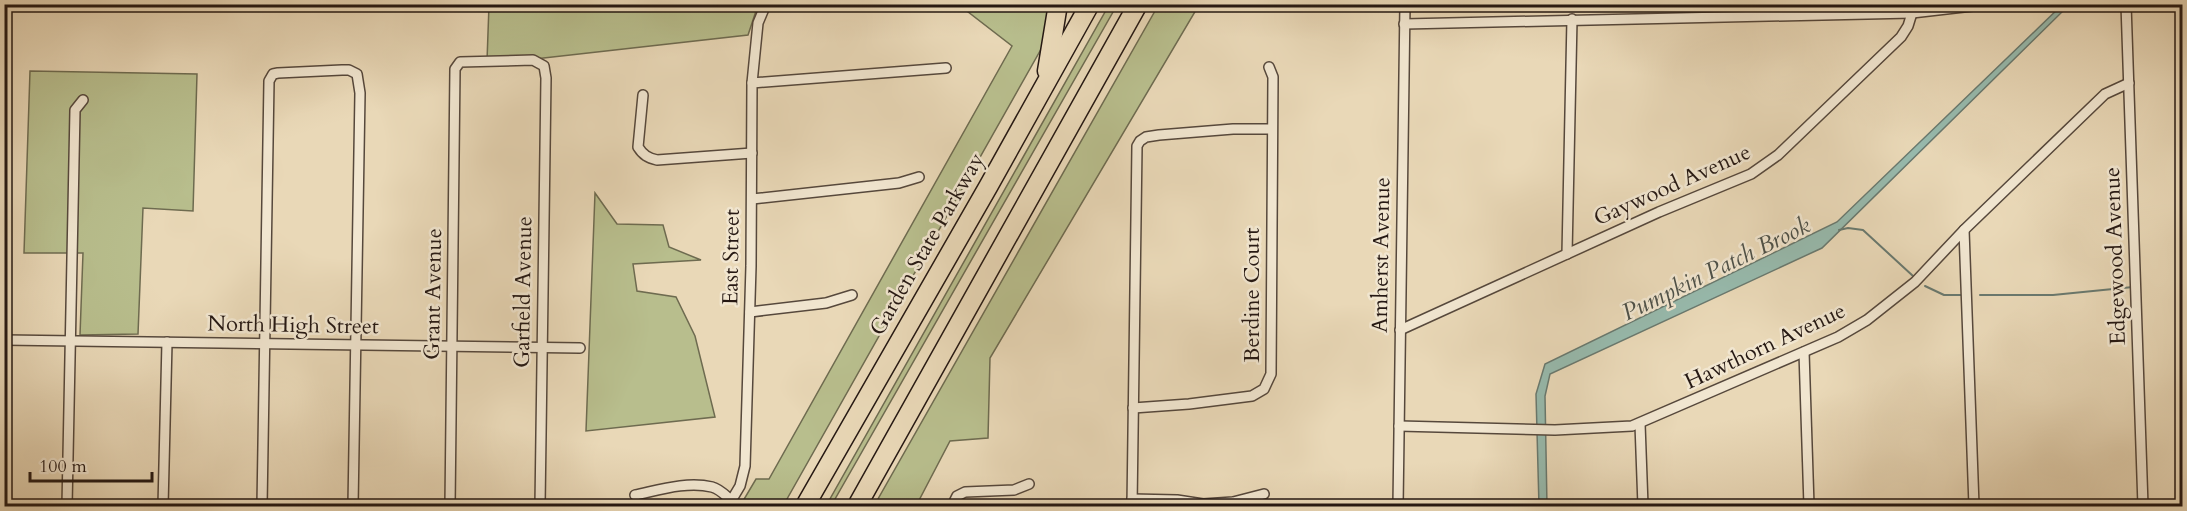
<svg xmlns="http://www.w3.org/2000/svg" width="2187" height="511" viewBox="0 0 2187 511" font-family="Cardo,serif">
<rect width="100%" height="100%" fill="#e9d8b7"/>
<filter id="stains"><feTurbulence type="fractalNoise" baseFrequency=".00333" numOctaves="4"/><feColorMatrix values="0 0 0 0 .2 0 0 0 0 .09 0 0 0 0 .02 0 0 0 .5 -.17"/></filter>
<radialGradient id="worn" r=".72"><stop offset=".6" stop-color="#630" stop-opacity="0"/><stop offset="1" stop-color="#630" stop-opacity=".3"/></radialGradient>
<g fill="#b8be8d" stroke="#6e6b50" stroke-width="1.5">
<path d="M1159 4 1199 5 990 358 988 438 950 441 916 506H874Z"/>
<path d="M489 5H758L748 35 507 62 487 61Z"/>
<path d="M903 5H1066L783 506H740L756 479H769L1012 46 959 5Z"/>
<path d="M1109 5H1117L831 506H826Z"/>
<path d="M30 71 197 74 193 211 143 208 138 334 80 335 83 253H24Z"/>
<path d="M595 193 617 224 663 225 669 247 701 260 633 264 637 291 676 297 695 336 715 417 586 431Z"/>
</g>
<path fill="#97baad" stroke="#69796f" stroke-width="1.5" d="M2061 6 2064 10 1822 248 1550 374 1545 396 1547 506H1539L1536 394 1545 364 1837 222Z"/>
<g fill="none" stroke-linecap="round" stroke-linejoin="round">
<g stroke="#69796f" stroke-width="2">
<path d="M1839 230 1848 228 1863 230 1913 276"/>
<path d="M1925 286 1944 295H1961"/>
<path d="M1980 295H2053L2133 287"/>
</g>
<g stroke="#56483c" stroke-width="12">
<g id="minor">
<path d="M2126 4 2143 506"/>
<path d="M4 6 61 4"/>
<path d="M1404 24 1912 13 1990 4"/>
<path d="M752 83 946 68"/>
<path d="M643 95 638 147C643 155 648 158 657 160L752 153"/>
<path d="M752 199 899 183 919 177"/>
<path d="M1964 230 1974 506"/>
<path d="M1567 254 1572 19"/>
<path d="M750 312 826 303 852 295"/>
<path d="M1400 330 1659 212 1751 174 1778 155 1901 37 1908 26 1912 13"/>
<path d="M4 340 580 348"/>
<path d="M1804 352 1809 506"/>
<path d="M1133 408 1189 404 1252 396 1264 389 1271 374 1273 77 1269 67"/>
<path d="M1640 424 1643 506"/>
<path d="M1399 426 1555 430 1632 426 1838 337 1867 320 1915 282 1964 230 2105 94 2129 83"/>
<path d="M635 495C659 490 687 481 712 487 720 489 726 496 732 501"/>
<path d="M1132 499 1177 500 1203 504 1233 502 1264 494"/>
<path d="M67 506 75 110 83 100"/>
<path d="M163 506 167 342"/>
<path d="M262 506 269 81 273 74 278 73 342 70H349L357 74 360 93 353 506"/>
<path d="M450 506 455 69 460 62 533 60 544 66 546 78 540 506"/>
<path d="M728 506 740 486 745 466 751 266 752 83 758 23 766 4"/>
<path d="M952 506 957 496 965 492 1014 490 1029 484"/>
<path d="M1132 506 1137 146 1140 141 1146 137 1159 135 1233 129H1272"/>
<path d="M1398 506 1405 4"/>
</g>
</g>
<g stroke="#251813" stroke-width="21">
<g id="motorway">
<path d="M1047 71 1058 4"/>
<path d="M805 506 988 187 1090 4"/>
<path d="M857 506 1138 4"/>
</g>
</g>
<use href="#minor" stroke="#f1e6d0" stroke-width="9"/>
<use href="#motorway" stroke="#e9d8b7" stroke-width="18"/>
</g>
<g text-anchor="middle" dominant-baseline="central" stroke-width="5" stroke-linejoin="round" paint-order="stroke">
<g font-size="22" fill="#251813" stroke="#f1e6d0">
<text transform="translate(1672 185) rotate(-24)">Gaywood Avenue</text>
<text transform="translate(927 244) rotate(-60)">Garden State Parkway</text>
<text transform="translate(1381 255) rotate(-89)">Amherst Avenue</text>
<text transform="translate(2115 256) rotate(-92)">Edgewood Avenue</text>
<text transform="translate(731 257) rotate(-89)">East Street</text>
<text transform="translate(523 292) rotate(-89)">Garfield Avenue</text>
<text transform="translate(433 294) rotate(-89)">Grant Avenue</text>
<text transform="translate(1252 295) rotate(-90)">Berdine Court</text>
<text transform="translate(293 325) rotate(1)">North High Street</text>
<text transform="translate(1765 346) rotate(-25)">Hawthorn Avenue</text>
</g>
<g font-size="24" font-style="italic" fill="#4d5149" stroke="#f1e6d0">
<text transform="translate(1716 269) rotate(-26)">Pumpkin Patch Brook</text>
</g>
</g>
<rect width="2187" height="511" fill="none" stroke="#e9d8b7" stroke-width="24"/>
<rect x="6" y="6" width="2175" height="499" fill="none" stroke="#251813" stroke-width="3"/>
<rect x="12" y="12" width="2163" height="487" fill="none" stroke="#251813" stroke-width="1.5"/>
<path d="M30 472v9h122v-9" fill="none" stroke="#251813" stroke-width="3"/>
<text x="39" y="472" font-size="18" fill="#251813" stroke="#f1e6d0" stroke-width="4.5" paint-order="stroke">100 m</text>
<rect width="100%" height="100%" filter="url(#stains)"/>
<rect width="100%" height="100%" fill="url(#worn)"/>
</svg>
